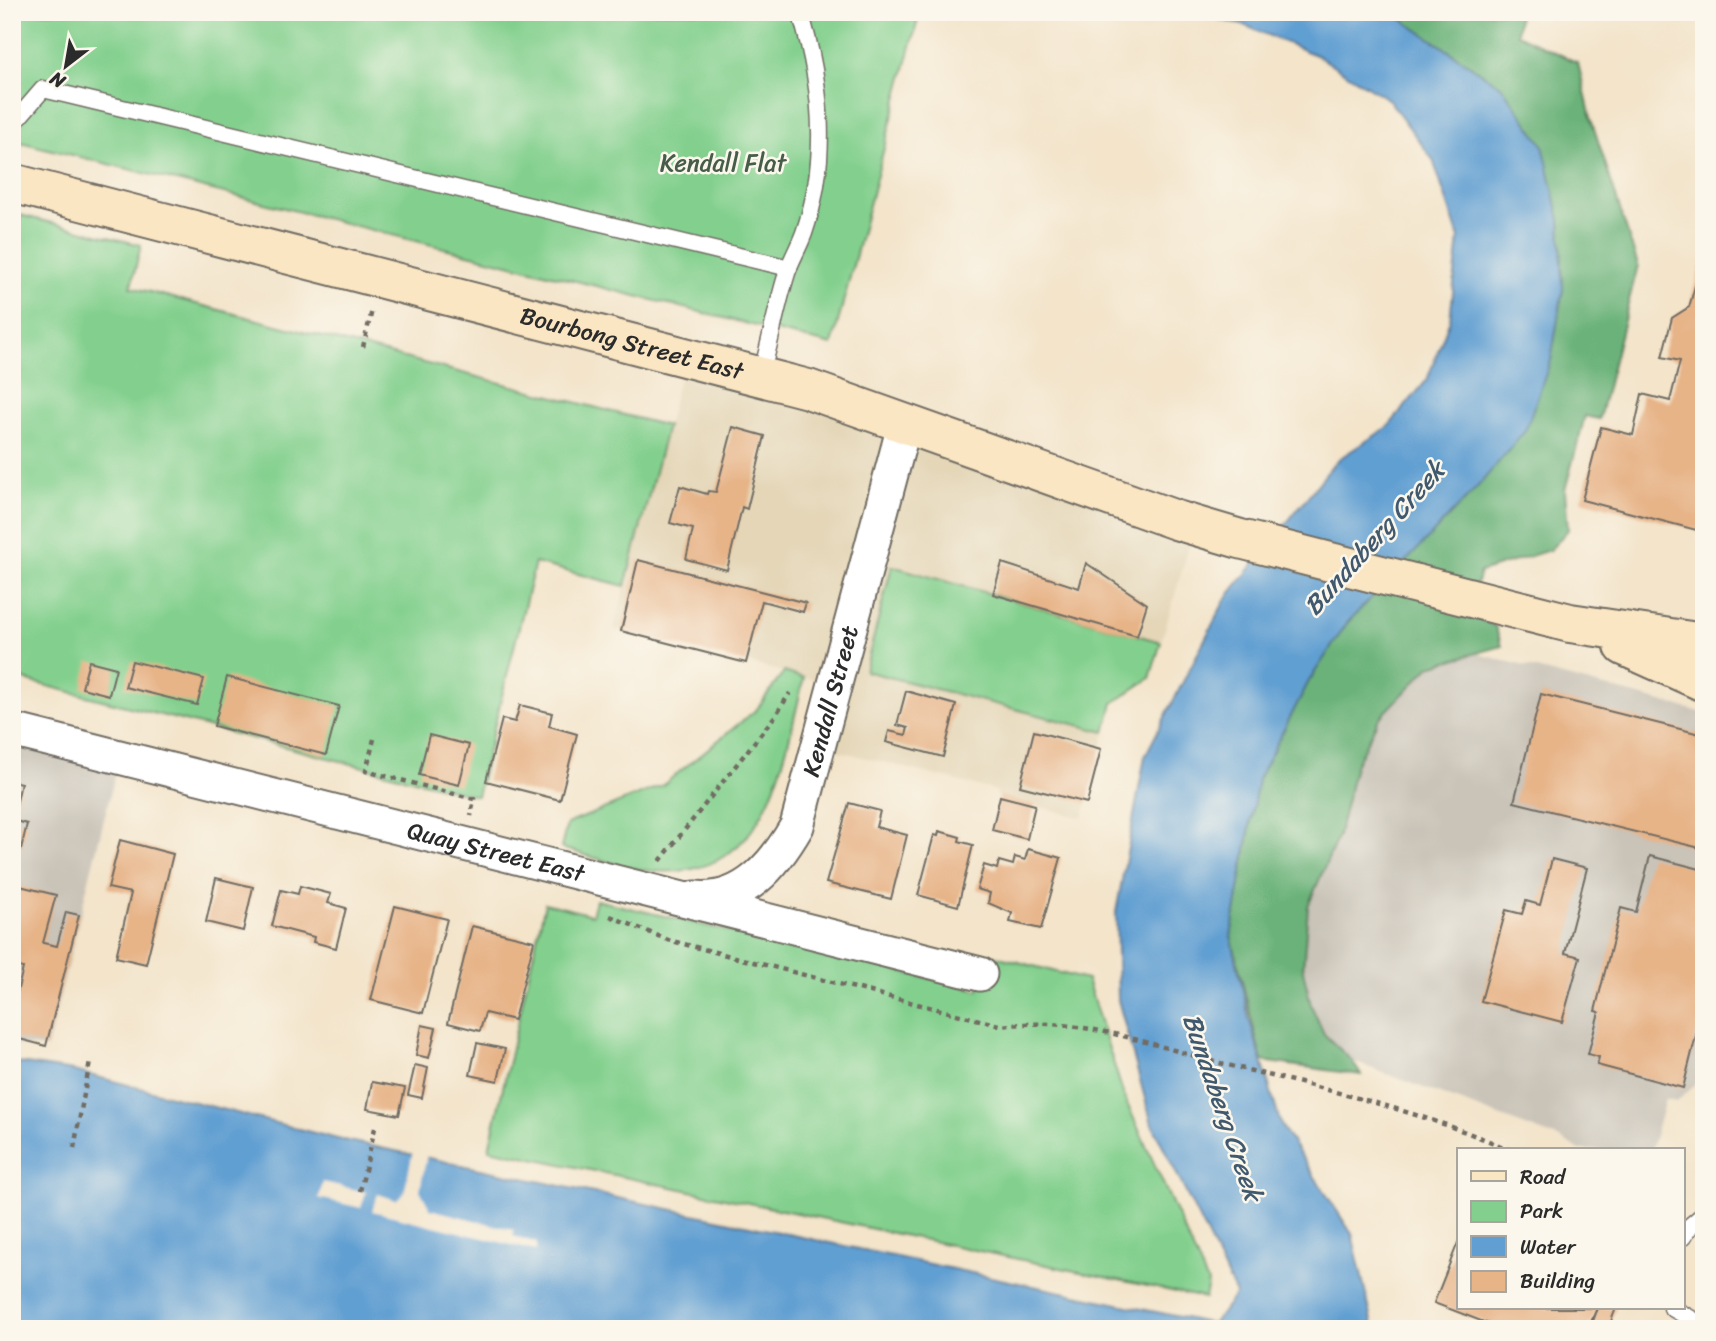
<svg xmlns="http://www.w3.org/2000/svg" width="1716" height="1341" viewBox="0 0 1716 1341" font-family="Sriracha,sans-serif">
<rect width="100%" height="100%" fill="#fbf7ec"/>
<filter id="ink" filterUnits="userSpaceOnUse"><feTurbulence type="fractalNoise" baseFrequency=".0143" numOctaves="2"/><feDisplacementMap in="SourceGraphic" scale="14" xChannelSelector="R" yChannelSelector="G"/><feConvolveMatrix kernelMatrix="1 2 1 2 8 2 1 2 1" color-interpolation-filters="sRGB"/></filter>
<filter id="wash" filterUnits="userSpaceOnUse"><feTurbulence type="fractalNoise" baseFrequency=".00686" numOctaves="4" result="noise"/><feDisplacementMap in="SourceGraphic" scale="28" xChannelSelector="R" yChannelSelector="G"/><feGaussianBlur stdDeviation="1.57" result="paint"/><feColorMatrix in="noise" values="0 0 0 0 0 0 0 0 0 0 0 0 0 0 0 0 0 1.4 0 .05"/><feComposite in="paint" operator="in"/></filter>
<g filter="url(#wash)">
<rect width="100%" height="100%" fill="#f3e4ca"/>
<path fill="#e4d6b7" d="M686 352 1196 523 1161 642 893 566 865 670 1105 732 1083 818 996 796 997 791 819 746 831 684 614 629Z"/>
<g fill="#c9c3b8">
<path d="M1475 653 1704 713V1077L1676 1102 1665 1099 1651 1150H1580L1558 1138 1352 1061 1324 1034 1311 1005 1303 970 1308 906 1338 836 1355 766 1378 720 1431 666Z"/>
<path d="M12 727 120 755 47 1048 12 1044Z"/>
</g>
<g fill="#83d08e" stroke="#577e5c" stroke-width="2">
<path d="M12 12H920L832 345 12 140Z"/>
<path d="M12 213 141 245 131 287 667 426 625 586 535 563 477 796 12 677Z"/>
<path d="M892 566 1161 642 1150 678 1113 703 1105 732 865 671Z"/>
<path d="M784 672 804 678C781 767 769 887 644 870 616 866 588 855 561 848L567 824 663 785 757 709Z"/>
<path d="M596 900 979 990 988 954 1087 980 1125 1099 1208 1283 1205 1298 489 1149 545 903 592 915Z"/>
</g>
<path fill="#6ab279" stroke="#4a6e52" stroke-width="2" d="M1391 12H1519L1517 34 1578 63 1592 122 1638 265 1599 419 1585 416 1565 490 1568 530 1550 550 1480 572 1468 615 1495 626 1502 646 1430 666 1378 720 1355 766 1338 836 1308 906 1303 970 1311 1005 1324 1034 1352 1061 1361 1075 1262 1061 1231 936 1258 779 1309 681 1347 623 1479 485 1551 360 1563 289 1560 220 1502 87Z"/>
<path fill="#619fd2" stroke="#46657e" stroke-width="2" d="M1191 12H1391L1502 87 1543 145 1560 220 1563 289 1551 360 1525 431 1479 485 1347 623 1309 681 1258 779 1231 936 1249 1018 1281 1125 1352 1234 1374 1329H12V1062L74 1071 334 1138 1213 1324 1236 1294 1152 1124 1118 1000 1116 912 1145 756 1225 600 1337 460 1388 427 1427 380 1450 319 1459 238 1433 160 1389 100 1318 56 1246 26Z"/>
<g fill="#f3e4ca">
<path d="M413 1151 427 1154 420 1190 430 1209 514 1230 513 1236 537 1243 536 1251 372 1211 378 1194 396 1200 404 1193Z"/>
<path d="M323 1182 366 1192 361 1208 319 1198Z"/>
</g>
<g id="blocks">
<g fill="#e7b488">
<path d="M1703 75H1704V98L1698 96Z"/>
<path d="M1704 255V532L1582 500 1601 427 1633 435 1642 394 1670 401 1680 361 1662 357 1672 318 1689 307Z"/>
<path d="M733 427 765 436 747 509 742 507 727 570 686 559 693 529 670 523 680 486 707 494 708 491 716 492Z"/>
<path d="M638 560 764 592 806 603 803 612 762 601 746 663 621 631Z"/>
<path d="M1002 563 1079 588 1086 563 1147 604 1137 636 993 594Z"/>
<path d="M89 661 116 668 109 695 82 688Z"/>
<path d="M132 661 204 679 197 705 125 687Z"/>
<path d="M227 677 339 706 326 755 214 726Z"/>
<path d="M906 691 956 705 943 757 886 742 889 731 906 735 908 728 897 725Z"/>
<path d="M1541 694 1704 735V849L1514 802Z"/>
<path d="M520 705 552 713 549 726 577 734 560 800 486 781 502 719 515 722Z"/>
<path d="M1034 731 1101 749 1087 803 1020 786Z"/>
<path d="M429 735 469 745 459 785 419 775Z"/>
<path d="M12 781 21 783 13 819H12Z"/>
<path d="M1000 796 1035 805 1027 839 992 830Z"/>
<path d="M849 803 880 811 876 827 907 835 891 899 826 883Z"/>
<path d="M12 820 27 824 21 849 12 847Z"/>
<path d="M939 831 960 837 959 841 973 845 958 906 918 895 934 835 938 836Z"/>
<path d="M120 840 173 854 146 964 116 957 131 893 108 888Z"/>
<path d="M1028 849 1061 858 1041 929 1010 922 1012 913 988 903 990 893 977 889 984 865 997 869 999 861 1013 865 1015 857 1025 860Z"/>
<path d="M1650 856 1704 870V1004L1683 1088 1597 1065 1599 1057 1588 1054 1599 1012 1595 1011 1621 908 1636 912Z"/>
<path d="M1552 859 1587 868 1565 953 1580 957 1562 1022 1481 1001 1506 910 1522 914 1526 901 1540 905Z"/>
<path d="M216 878 253 887 243 931 206 922Z"/>
<path d="M12 884 56 895 43 943 57 946 66 912 79 915 46 1046 12 1037V1014L23 968 12 965Z"/>
<path d="M300 886 331 894 328 903 346 908 336 948 313 942 314 937 272 926 281 890 298 894Z"/>
<path d="M395 906 447 919 423 1013 371 1000Z"/>
<path d="M472 926 534 941 514 1020 485 1013 480 1031 448 1023Z"/>
<path d="M422 1025 436 1028 429 1058 416 1055Z"/>
<path d="M477 1043 505 1049 498 1081 470 1075Z"/>
<path d="M415 1065 428 1068 422 1098 408 1095Z"/>
<path d="M372 1082 405 1088 399 1115 367 1109Z"/>
<path d="M1459 1240V1308H1597L1588 1329H1502L1434 1303Z"/>
<path d="M1598 1308H1616L1608 1329H1590Z"/>
</g>
</g>
</g>
<g filter="url(#ink)">
<use href="#blocks" fill-opacity="0" stroke="#716c63" stroke-width="2"/>
<g fill="none" stroke-linecap="round" stroke-linejoin="round">
<g stroke="#716c63" stroke-width="19">
<g id="lane">
<path d="M12 125 43 89 789 268"/>
<path d="M761 375C771 340 777 302 789 267 794 255 800 244 804 233 829 161 822 83 800 12"/>
<path d="M1683 1237 1691 1225 1704 1214"/>
<path d="M1672 1308 1704 1326"/>
</g>
</g>
<g stroke="#716c63" stroke-width="37">
<g id="street">
<path id="s1" d="M12 730 980 974"/>
<path id="s2" d="M695 898C744 903 775 864 797 826L905 422"/>
</g>
</g>
<g stroke="#716c63" stroke-width="42">
<g id="secondary">
<path id="s3" d="M12 183 808 389 1176 520 1240 539 1570 623 1704 643"/>
<path d="M1624 646 1704 682"/>
</g>
</g>
<g stroke="#716c63" stroke-width="4.5" stroke-dasharray="5 5" stroke-linecap="butt">
<path d="M363 347 372 310"/>
<path d="M374 739 366 771 474 799 471 816"/>
<path d="M660 861 775 716 790 693"/>
<path d="M610 916 668 940 1003 1026C1075 1015 1151 1045 1220 1063 1318 1088 1417 1109 1510 1150"/>
<path d="M74 1148 90 1062"/>
<path d="M360 1191 375 1128"/>
</g>
<use href="#lane" stroke="#fff" stroke-width="16"/>
<use href="#street" stroke="#fff" stroke-width="33"/>
<use href="#secondary" stroke="#fbe6c3" stroke-width="38"/>
</g>
</g>
<g text-anchor="middle" dominant-baseline="central" stroke-width="5" stroke-linejoin="round" paint-order="stroke">
<g font-size="24" fill="#455d49" stroke="#fbf7ec">
<text x="723" y="163">Kendall Flat</text>
</g>
<g font-size="24" fill="#2b2b2b" stroke="#fbf7ec">
<text stroke="none"><textPath href="#s3" startOffset="640">Bourbong Street East</textPath></text>
<text stroke="none"><textPath href="#s2" startOffset="262">Kendall Street</textPath></text>
<text stroke="none"><textPath href="#s1" startOffset="499">Quay Street East</textPath></text>
</g>
<g font-size="26" font-style="italic" fill="#41596e" stroke="#fbf7ec">
<text transform="translate(1374 538) rotate(-48)">Bundaberg Creek</text>
<text transform="translate(1223 1107) rotate(71)">Bundaberg Creek</text>
</g>
</g>
<rect width="1716" height="1341" fill="none" stroke="#fbf7ec" stroke-width="42"/>
<rect x="1457" y="1148" width="228" height="161" fill="#fbf7ec" stroke="#a8a59f" stroke-width="2"/>
<rect x="1471" y="1171" width="35" height="10" fill="#fbe6c3" stroke="#a8a59f" stroke-width="2"/>
<text x="1520" y="1184" font-size="21" fill="#2b2b2b">Road</text>
<rect x="1471" y="1201" width="35" height="21" fill="#83d08e" stroke="#a8a59f" stroke-width="2"/>
<text x="1520" y="1218" font-size="21" fill="#2b2b2b">Park</text>
<rect x="1471" y="1236" width="35" height="21" fill="#619fd2" stroke="#a8a59f" stroke-width="2"/>
<text x="1520" y="1254" font-size="21" fill="#2b2b2b">Water</text>
<rect x="1471" y="1271" width="35" height="21" fill="#e7b488" stroke="#a8a59f" stroke-width="2"/>
<text x="1520" y="1288" font-size="21" fill="#2b2b2b">Building</text>
<g transform="translate(66 66) rotate(211)" stroke="#fbf7ec" stroke-width="5" paint-order="stroke">
<path d="M0-5L12 26L0 18L-12 26Z" fill="#2b2b2b"/>
<text y="-10" font-size="19" font-weight="bold" text-anchor="middle" fill="#2b2b2b">N</text>
</g>
</svg>
